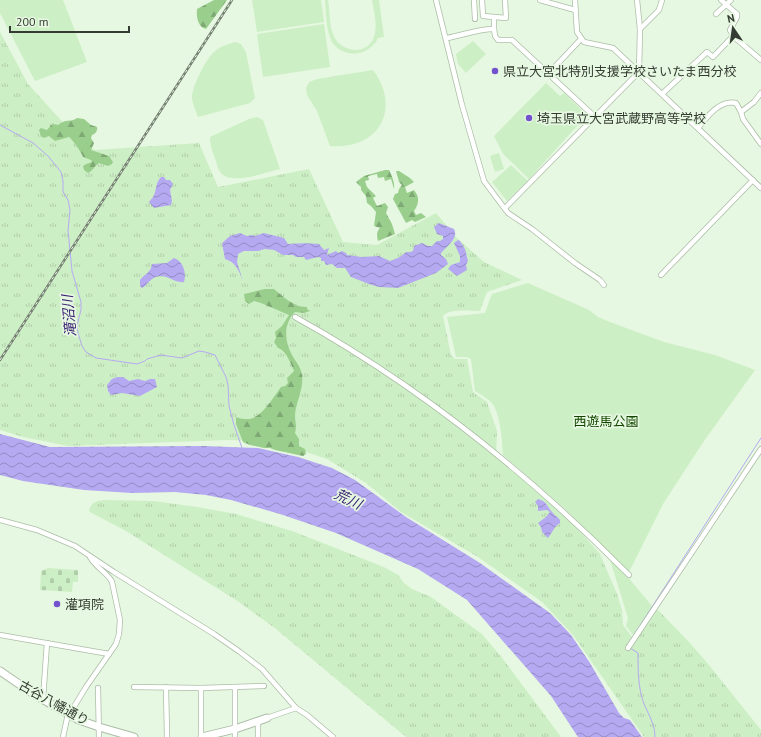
<svg xmlns="http://www.w3.org/2000/svg" width="761" height="737" viewBox="0 0 761 737" font-family="'PT Sans','Noto Sans JP',sans-serif">
<defs>
<pattern id="grass-tufts" width="24" height="20" patternUnits="userSpaceOnUse"><rect width="24" height="20" fill="#cdefc5"/><path d="M3 7l-1-3M5 7V3M7 7l1-3M15 17l-1-3M17 17v-4M19 17l1-3" fill="none" stroke="#b1ceaa"/></pattern>
<pattern id="forest-firs" width="22" height="20" patternUnits="userSpaceOnUse"><rect width="22" height="20" fill="#9ace8d"/><path d="M5 1l3.5 6h-7zM16 11l3.5 6h-7z" fill="#7ea874"/></pattern>
<pattern id="cemetery-stones" width="16" height="16" patternUnits="userSpaceOnUse"><rect width="16" height="16" fill="#cdefc5"/><path d="M2 7V4a2 2 0 0 1 4 0v3zM10 15v-3a2 2 0 0 1 4 0v3z" fill="#b1ceaa"/></pattern>
<pattern id="water-waves" width="16" height="10" patternUnits="userSpaceOnUse"><rect width="16" height="10" fill="#b5a9f2"/><path d="M0 5q4-4 8 0t8 0" fill="none" stroke="#948bc5"/></pattern>
</defs>
<rect width="100%" height="100%" fill="#e6f8e1"/>
<g fill="url(#grass-tufts)">
<path d="M0 32 28 84 80 141 95 150 199 143 218 187 309 169 343 242 377 245 436 213 457 238 484 262 522 280 487 292 480 311C470 311 450 308 443 316L451 355 455 359H467L473 392 487 402 497 431 496 457 550 503 576 527 600 554 617 594 622 610 623 625 632 637H637L656 608 689 642 709 665 761 730V737H644L573 635 542 602 478 557 401 512 366 483 327 459 294 448 254 441 228 440 68 446 23 437 0 430Z"/>
<path d="M104 500 154 501 197 507 236 514 292 531 384 567 398 575 404 583 412 589 431 597 482 634 503 659 561 737H406L276 629 239 602 126 531 90 512 89 510C92 502 96 501 104 500Z"/>
</g>
<g fill="url(#forest-firs)">
<path d="M214 0H227L206 29C198 27 196 17 197 9Z"/>
<path d="M77 118 84 119 91 125 97 127C98 131 95 134 92 135L91 138 94 143 91 150 109 156 113 162 112 164 108 166 99 163C94 166 93 171 88 173L84 170 83 166 86 164 92 162 91 160 83 157C82 153 72 139 69 137L55 141 49 136 44 138 41 136 39 130 41 128 47 130 52 124 58 125C66 118 70 123 77 118Z"/>
<path d="M385 170H389C392 176 395 183 394 189L391 179 385 181 384 177 378 178 377 174 368 176 369 180 365 181 367 187 376 196 373 198 377 206 385 203 388 207 386 213 392 224 395 234 378 241C377 236 376 232 380 228L374 226 376 212 371 206 367 203 366 196 361 190V187L356 182 364 176Z"/>
<path d="M396 171H399L410 178 414 182 405 187 407 193 414 190C420 197 419 204 414 211L416 215 421 213 426 217 415 222 412 220 406 223 393 199 395 194 398 193 399 189 402 185 399 182Z"/>
<path d="M265 289H274C283 296 294 308 307 307V309L310 311 304 313 295 312C284 323 284 339 291 353 295 362 300 364 302 375 304 388 296 402 295 415 295 421 297 427 295 433L299 439V446L305 449 306 454 303 456 275 450 270 448H264L250 445 243 442 236 424V417C239 418 242 419 245 419 261 421 273 397 281 387L285 386 288 383 287 378 294 371C291 364 286 350 278 348L274 342 276 338 275 332 282 326 289 315 261 303 254 301 249 304 245 301 244 294Z"/>
</g>
<path fill="url(#cemetery-stones)" d="M48 568 78 570V582H73L72 592 40 590 41 571Z"/>
<g fill="#cdefc5">
<path d="M0 0H63L87 62 35 81 0 13Z"/>
<path d="M252 0H321L324 22 257 32Z"/>
<path d="M325 0H328C330 11 329 24 333 34 339 52 367 57 374 37 378 26 374 12 372 0H379L384 37 378 38C377 40 376 43 373 45 361 58 339 56 331 40 326 28 326 13 325 0Z"/>
<path d="M324 24 330 67 263 77 257 34Z"/>
<path d="M473 41 486 54 466 73 458 64 456 54Z"/>
<path d="M235 42 241 44 246 52 255 98 250 103 198 117C196 111 193 105 192 99 191 88 205 61 213 53 219 46 227 45 235 42Z"/>
<path d="M373 70C402 109 379 150 330 146L317 111 307 95 306 88 309 82 317 79Z"/>
<path d="M546 83 560 96 564 93 587 115 529 179 503 154 494 136Z"/>
<path d="M257 117 263 120 280 169C267 172 235 184 223 175 219 172 217 166 216 161 213 153 210 146 210 137L249 119Z"/>
<path d="M499 153 504 169 495 172 490 156Z"/>
<path d="M511 165 528 181 507 201 492 182Z"/>
<path d="M528 283 589 310 598 317 610 322 664 342 715 355 755 370 704 441 663 504 627 576 652 606 633 635 626 626 628 618 607 550 564 508 503 455C502 440 501 420 494 406 491 400 481 395 475 391L471 359 466 357H456L447 317 485 313 491 296 492 294Z"/>
</g>
<g fill="url(#water-waves)">
<path d="M161 177H164L166 180H170L173 184 170 190 172 201 171 205 154 208 149 202C150 200 152 199 153 197 157 190 155 183 161 177Z"/>
<path d="M439 223 454 229C459 238 447 246 441 253V255L446 259 448 264 436 273 398 288 379 287 369 284 351 277 345 268H337L332 264 326 265 324 261H321V258L318 257 306 260 304 257H296L293 255H283L274 250 265 249 258 251H244L238 254 237 262 243 281C239 271 236 262 225 259L222 243 230 236 240 233 247 236 252 235 255 236 264 233 284 238 288 244C299 243 309 243 319 244L324 250 329 248 327 255 336 251 338 253 342 251 346 253 347 255 362 257 379 256 390 261 400 257 406 252H410L413 251 414 246 422 243 428 246H432L437 241H440L443 239V236L437 234 434 227Z"/>
<path d="M458 240 460 241 465 249 468 261 466 265 467 270 457 276 448 269 451 265 460 262V256L454 243Z"/>
<path d="M174 258C183 261 187 273 184 282 175 284 166 273 156 277 152 278 147 284 144 287L142 288 140 286V280C144 274 151 273 152 264L167 263Z"/>
<path d="M117 377H123L129 381 138 379 145 381 150 379H155L157 387 140 396 122 393 111 395 108 391 107 385 112 379Z"/>
<path d="M0 434 50 447 204 446 258 448 298 457 332 468 355 480 406 517 480 563 550 613 571 635 590 663 619 713 624 718 630 720 642 737H578L551 696 467 600 418 569 336 533 280 514 231 500 206 495 175 492 132 493 84 490 23 481 0 475Z"/>
<path d="M538 499C548 502 547 507 553 513 555 516 558 517 560 520V523L556 526 548 538 542 532 541 527 538 523 546 517 550 512 547 510 538 511V506L535 502Z"/>
</g>
<g fill="none" stroke-linecap="round" stroke-linejoin="round">
<g stroke="#b5a9f2" stroke-width="1">
<path d="M0 125 33 143 48 156 61 172 63 181V192L68 200 70 210 68 230 72 271 81 302V310L77 325 78 333 82 346 86 352 96 358 137 364 145 361 147 359 161 355 182 358 199 351 205 352 215 355 226 377 228 385 229 406 234 425 242 448"/>
<path d="M630 641 761 438"/>
<path d="M630 648 638 653C638 670 638 688 644 704 649 715 655 725 655 737"/>
</g>
<g stroke="#acbda7" stroke-width="6">
<g id="street">
<path d="M436 0 462 105 484 181 508 213 532 229 575 263 600 280 604 285"/>
<path d="M474 0 475 19"/>
<path d="M482 0 483 16 506 18 505 0"/>
<path d="M540 0 575 10"/>
<path d="M575 0 577 32 584 42 613 48 761 188"/>
<path d="M716 14 731 0"/>
<path d="M494 29 495 36 498 40H512L595 117"/>
<path d="M640 29 659 10 662 0"/>
<path d="M733 36 761 60"/>
<path d="M447 38C463 35 478 29 494 29V17"/>
<path d="M549 73 581 39"/>
<path d="M662 94 707 52 713 57 733 36 730 30 737 17V14L721 0"/>
<path d="M741 112 743 119 761 144"/>
<path d="M698 128C707 117 720 99 736 103L741 112 754 102 761 93"/>
<path d="M505 208 639 72 640 29 637 0"/>
<path d="M661 275 753 180"/>
<path d="M295 317C420 386 529 474 629 575"/>
<path d="M0 520 37 530 75 546 114 572 214 634 240 652 262 669 296 708"/>
<path d="M0 635 109 654"/>
<path d="M628 648 761 449"/>
<path d="M134 687 201 688 264 686"/>
<path d="M166 687 167 737"/>
<path d="M235 687V737"/>
<path d="M98 688 99 737"/>
<path d="M201 688V737"/>
<path d="M43 699 47 643"/>
<path d="M69 715 86 687 116 644 119 634 120 620 112 582C108 573 96 568 90 557"/>
<path d="M267 718 296 708 307 715 333 737"/>
<path d="M258 721V737"/>
<path d="M63 737 68 714"/>
</g>
</g>
<g stroke="#acbda7" stroke-width="9">
<g id="secondary">
<path d="M0 671 35 695 79 720 99 727 134 737"/>
<path d="M202 737 235 729 267 718"/>
</g>
</g>
<use href="#street" stroke="#fff" stroke-width="4.5"/>
<use href="#secondary" stroke="#fff" stroke-width="7"/>
<g stroke="#758072" stroke-width="2.5">
<path id="rail" d="M0 360 232 0"/>
</g>
<use href="#rail" stroke="#e6f8e1" stroke-width="1" stroke-dasharray="3" stroke-linecap="butt"/>
</g>
<g fill="#7353cd" stroke="#e6f8e1" stroke-width="1.5">
<circle cx="495" cy="71" r="4"/>
<circle cx="529" cy="118" r="4"/>
<circle cx="57" cy="604" r="4"/>
</g>
<g text-anchor="middle" dominant-baseline="central" stroke-width="3.5" stroke-linejoin="round" paint-order="stroke">
<g font-size="13" fill="#343b32" stroke="#e6f8e1" text-anchor="start">
<text x="503" y="71">県立大宮北特別支援学校さいたま西分校</text>
<text x="537" y="118">埼玉県立大宮武蔵野高等学校</text>
<text x="65" y="604">灌項院</text>
</g>
<g font-size="13" fill="#134501" stroke="#e6f8e1">
<text x="606" y="421">西遊馬公園</text>
</g>
<g font-size="13" fill="#343b32" stroke="#e6f8e1">
<text transform="translate(54 703) rotate(29)">古谷八幡通り</text>
</g>
<g font-size="14" font-style="italic" fill="#381f72" stroke="#e6f8e1">
<text transform="translate(69 316) rotate(-95)">滝沼川</text>
<text transform="translate(348 499) rotate(25)">荒川</text>
</g>
</g>
<g transform="translate(733 28) rotate(347)" stroke="#e6f8e1" stroke-width="3" paint-order="stroke">
<path d="M0-3L7 15L0 10L-7 15Z" fill="#343b32"/>
<text y="-6" font-size="11" font-weight="bold" text-anchor="middle" fill="#343b32">N</text>
</g>
<path d="M10 26v6h119v-6" fill="none" stroke="#343b32" stroke-width="2"/>
<text x="16" y="26" font-size="12" fill="#343b32" stroke="#e6f8e1" stroke-width="3" paint-order="stroke">200 m</text>
</svg>
